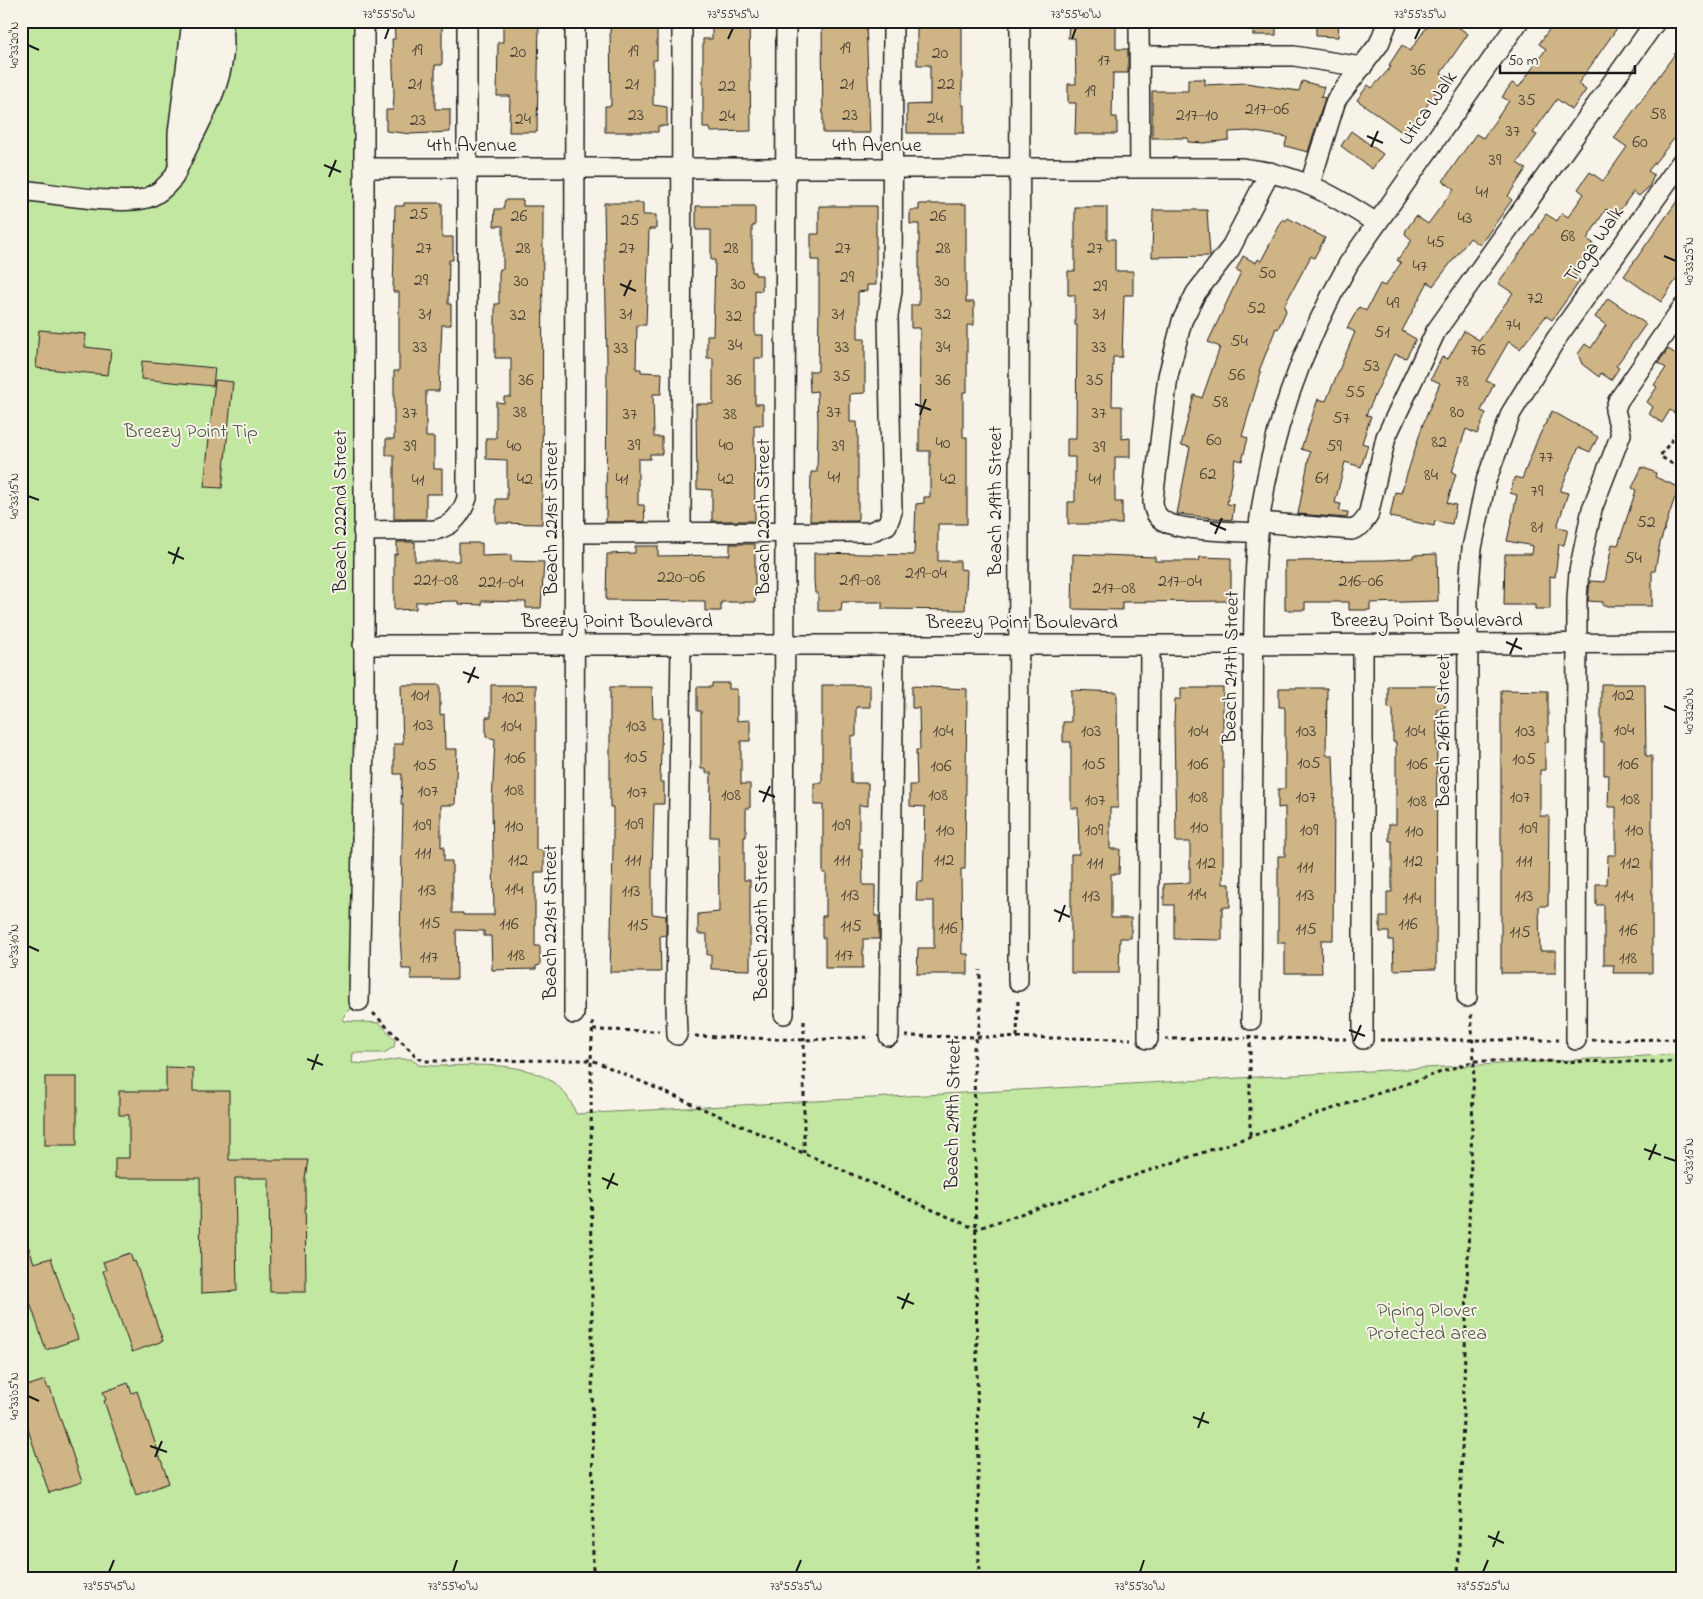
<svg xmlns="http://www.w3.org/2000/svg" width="1703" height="1599" viewBox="0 0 1703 1599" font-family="'Indie Flower',sans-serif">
<rect width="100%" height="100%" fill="#f7f3e8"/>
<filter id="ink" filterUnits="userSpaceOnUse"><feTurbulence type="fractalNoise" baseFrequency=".02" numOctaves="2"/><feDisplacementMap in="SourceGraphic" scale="10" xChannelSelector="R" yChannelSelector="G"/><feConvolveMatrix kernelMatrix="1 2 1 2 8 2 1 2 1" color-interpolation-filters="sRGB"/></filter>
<g filter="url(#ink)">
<path fill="#c2e7a1" stroke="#6f825e" d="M21 21H362L359 1001 343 1017V1021L380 1023 395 1040 394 1047 384 1053H353L352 1063 371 1064 398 1059H411L419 1065 432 1066C482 1066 556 1055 576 1114L1682 1054V1578H21Z"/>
<g fill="#cfb485" stroke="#1c1c1c">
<path d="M394 21H442V65H435V109H450V132L411 134 386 131V110H393L394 96 392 39H395Z"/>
<path d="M503 21H539L537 132H509L510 96H497L498 42H503Z"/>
<path d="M610 21H657V60H653V105L667 107V126H658V132H605V106H611Z"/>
<path d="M712 21H749L751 131 711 132 710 128H703V39H712Z"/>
<path d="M822 21H866L870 133H823Z"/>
<path d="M917 21H962V105H964V133H907V105L930 104V65H917Z"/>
<path d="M1069 21H1116V49H1128V73H1113L1112 117H1117V134H1075L1076 103H1068V84H1076L1075 38H1068Z"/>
<rect x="1253" y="21" width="23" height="14"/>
<path d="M1316 21H1339L1338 37 1316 36Z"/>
<path d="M1431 21H1450L1468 34 1441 73 1447 77 1406 135 1357 100 1368 85 1372 88 1391 67 1389 65 1402 45 1410 51Z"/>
<path d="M1555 21H1622L1578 84 1586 90 1572 110 1557 99 1533 133 1537 135 1517 163 1526 169 1508 196 1512 200 1480 245 1470 238 1433 286 1428 282 1402 331 1416 339 1406 358 1394 354 1366 415 1371 416 1362 443 1368 445 1361 467 1345 462 1335 503 1341 504 1339 511 1348 512 1347 518 1298 514 1310 452 1301 449 1318 399 1326 401 1355 332 1347 328 1359 307 1366 311 1380 284 1385 286 1401 263 1397 260 1412 240 1405 234 1406 230 1416 216 1428 224 1454 189 1443 181 1476 134 1483 138 1509 101 1502 97 1512 83 1519 87 1546 49 1539 44Z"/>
<path d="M1682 44V129L1648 171 1654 175 1649 187 1639 196 1633 192 1616 216 1606 209 1587 239 1593 243 1573 272 1580 281 1552 320 1546 316 1520 349 1509 341 1486 381 1494 384 1481 411 1486 413 1477 434 1466 429 1452 472 1456 474 1447 503 1456 505 1452 524 1435 521 1434 526 1390 517 1395 492 1401 493 1423 424 1440 383 1431 379 1442 357 1448 359 1464 331 1479 340 1513 293 1498 283 1539 227 1538 226 1546 214 1557 221 1562 213 1568 217 1584 194 1578 189 1590 172 1603 181 1627 147 1614 138Z"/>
<path d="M1188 79H1205V85L1246 83 1299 91 1302 81 1324 87 1321 97 1325 98 1308 152 1285 146 1287 137 1248 131 1229 132V140L1204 143 1188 142V138H1152V91H1188Z"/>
<path d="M1351 131 1383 154 1372 169 1341 146Z"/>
<path d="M1682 194V271L1661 302 1624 276Z"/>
<path d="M505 200H523V206H543L542 524 496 523V499H507V460L486 459V438H496V402L504 403V397H511V358H495V304H499V273L500 269H503V226H494L495 209H503Z"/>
<path d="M404 203H442V237H453V260H449L448 304H451V325H442L439 391H426V437H434V469H442V494H426V519H394V455H386V439H394V371H399V292H393L395 206H404Z"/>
<path d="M604 203H643V215H656V229H649L646 325H637L636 369H641V372L662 373 661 394H653L654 437H662V454H650V459H638V505H644L645 522H606L607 359Z"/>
<path d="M919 204H966V302H974V325H967V392H963V437H967V524H938V561H960V569L967 570 965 610 882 609V602H842L841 611H818V593H815L814 580V553L914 555 916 504 924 503V497H930V451H919L920 328H911V305H919V224H910V210H919Z"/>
<path d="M696 206H755V226H752V272H755V275H762V291L755 290V335H763V358H755V404H763V425H754L755 521H712V490L697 489 696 404H713V358H707V335H713L715 260H711V230H696Z"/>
<path d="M819 206H876V285H867V291L858 292V339H865V393L850 394V422H857L858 437V521H810L811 472H817L818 424 817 391 810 392 809 371H818L819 305V260H811V234H819Z"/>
<path d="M1075 207H1107V239H1115V271H1133V295H1124L1122 357H1113L1112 406H1122V439L1130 438V457H1115V502H1122V524H1068V502H1075V457H1067V439H1076L1077 325H1075V295H1068V271H1075Z"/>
<path d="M1153 210H1207L1210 256 1152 257Z"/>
<path d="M1288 218 1325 238 1314 258 1311 256 1284 306 1286 311 1278 329 1276 328 1259 371 1261 372 1242 436 1248 438 1242 461 1235 459 1227 504 1234 505 1232 520 1177 514 1190 447 1181 445 1194 395 1202 398 1220 347 1208 342 1241 272 1236 270 1243 256 1256 263 1258 259 1261 261 1283 219 1286 221Z"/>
<path d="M1608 298 1646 324 1616 366 1619 368 1611 380 1601 373 1599 377 1582 364 1578 354 1585 344 1591 348 1606 325 1595 317Z"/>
<path d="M39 330 86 334 85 347 111 350 108 375 36 368Z"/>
<path d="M1682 346V418L1670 410 1662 423 1649 414 1653 407 1647 402 1657 387 1654 385 1666 368 1658 363 1668 349 1676 354Z"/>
<path d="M142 361 215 368 213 386 141 379Z"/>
<path d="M215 380 233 382 222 488 204 487Z"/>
<path d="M1552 411 1598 437 1590 452 1579 447 1560 491 1568 493 1557 527 1568 529 1564 545 1559 544 1555 577 1550 576V609H1535V605H1504L1505 554H1532L1533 546 1507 541 1517 495 1510 493 1515 477 1522 479 1538 438Z"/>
<path d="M1642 467 1656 473 1655 477 1681 488 1674 500 1660 543 1655 571H1652V606H1603V602L1588 601 1590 581 1605 582 1612 544 1618 545 1636 490 1632 488Z"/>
<path d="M397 542H415V561H459V543H482V556L511 555V561L544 562 541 608H526V602L482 601V605L458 604V601L416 602V609L394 610V554H397Z"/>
<path d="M730 544H755V602H721V611H705V601H702L606 600 607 554 635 553V546H658V556L730 555Z"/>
<path d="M1073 554 1155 557V561H1199L1200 557 1231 558V601L1122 602V610L1072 609Z"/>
<path d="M1437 554 1438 601 1370 603V610H1349V602H1305V610H1285V561L1385 560 1413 558V555Z"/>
<path d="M712 683H729V689H737V721L750 720V741H741V784H750V808H746V837H744V880H750V970L711 969V955H707V934H698V914L719 912 718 837H710L711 773H706V769H701V711H697V687H712Z"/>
<path d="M1601 684H1645L1646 756H1652V973H1613L1614 965H1604V905H1596V884H1607L1608 855H1616V807H1608L1609 775H1604V742H1601Z"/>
<path d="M401 685H440V715L444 714 445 749H457L455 805H441V847L444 846V861H452V913H463V915H494L492 803 495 739 486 737V717H491V685H536V850H544V872H535V946H540V965L536 966V969L492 970 491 936H484V931L456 930 457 979H411V969H402L400 936 403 804H401L402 774H394V744H403Z"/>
<path d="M822 685H870V707H856V736H851V783H868V806L859 805V849H862L863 885H875V916H879V939H863V968H825V938H822V916H826V873H823V805H814V783H822Z"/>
<path d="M912 686 967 689 965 869H961L962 954H968V974H917L918 948H934V901H916L917 882H923L925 807 910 806V785H917L916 750H920L919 708H912Z"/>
<path d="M1388 686H1445V709H1437L1436 969 1394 970 1393 940H1389V932H1380V917H1387V892H1392V841H1389V824H1396V742H1393V709L1388 708Z"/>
<path d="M610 687H652L653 718H662L660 782H664V804H654L652 873V914L666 916V935L660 936 661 972H610L613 850V807H610Z"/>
<path d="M1181 688H1223V884H1230V907H1222V940L1174 939V905H1164V884L1190 883V842H1176L1174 722 1175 699H1181Z"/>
<path d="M1279 688H1327L1326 755H1333L1334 784 1333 940H1321L1322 973H1285V943H1278V856H1285V807L1278 808V789H1285V710L1284 707H1279Z"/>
<path d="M1071 690 1117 692 1118 808H1110V849H1120L1119 874H1111V918H1131V938H1120L1119 973H1071V854H1079L1078 808H1071V742H1063V722H1071Z"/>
<path d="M1501 690 1548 691V742H1545V770H1540V816H1549L1548 906H1539L1540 951H1556V973H1501Z"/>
<path d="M166 1067 193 1068V1091H229V1160H308L305 1178 306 1292H270L269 1178H235L237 1291 201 1293 200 1178H115V1158H129V1115H119V1091H166Z"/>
<rect x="45" y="1077" width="32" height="68"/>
<path d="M24 1234 34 1263 51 1258 78 1339 46 1350 21 1276V1235Z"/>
<path d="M130 1253 133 1262 135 1261 163 1341 132 1352 103 1271 106 1270 103 1262Z"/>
<path d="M45 1380 48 1389 50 1388 82 1482 49 1493 21 1408V1388Z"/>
<path d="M128 1383 132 1393 137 1391 169 1483 136 1495 104 1401 106 1400 103 1392Z"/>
</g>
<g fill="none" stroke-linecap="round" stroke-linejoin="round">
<g stroke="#1c1c1c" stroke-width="22">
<g id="minor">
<path d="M1139 21 1140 167"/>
<path d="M1140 56H1294L1362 67"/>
<path d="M183 123C200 91 209 58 205 21"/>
<path d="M178 163V133L192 21"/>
<path d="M364 168H1241C1296 174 1331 193 1376 223"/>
<path d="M1310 184 1336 100 1379 44 1388 21"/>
<path d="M21 190C52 193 120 206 147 198 159 194 166 186 174 177 195 125 233 81 222 21"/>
<path d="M1260 522 1352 530 1360 526 1368 516 1386 437 1436 331 1656 21"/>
<path d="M363 531 435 530C452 526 461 516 467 498V21"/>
<path d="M574 533 870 532 887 525 892 512 888 316 892 291 893 21"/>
<path d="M681 533 682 21"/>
<path d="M1258 533C1237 531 1178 532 1162 520 1155 515 1153 508 1153 500L1168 376 1182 321 1196 293 1230 249 1270 172"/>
<path d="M363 645H1235L1682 643"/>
<path d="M1363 645V1039"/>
<path d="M1018 981 1020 21"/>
<path d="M1467 997 1468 600 1472 548 1486 481 1511 413 1556 339 1682 161"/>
<path d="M359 1001 364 737V21"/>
<path d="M574 1014 575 21"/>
<path d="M784 1014 786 21"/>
<path d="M1251 1020C1252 925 1253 830 1253 736 1254 669 1252 601 1258 534 1268 439 1302 345 1349 263L1519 21"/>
<path d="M677 1035 676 1005 681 645"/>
<path d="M889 1036 894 645"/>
<path d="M1148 1039 1150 645"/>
<path d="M1576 1040 1577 599 1579 571 1592 509 1621 434 1615 410 1618 401 1682 308"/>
</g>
</g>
<g stroke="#1c1c1c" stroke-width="3" stroke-dasharray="4 4" stroke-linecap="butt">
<path d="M1682 426 1660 456 1682 470"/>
<path d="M373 1013 418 1058 425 1061 591 1060 599 1063 976 1229 1474 1061 1682 1062"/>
<path d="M593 1030 659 1031"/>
<path d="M1250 1035V1137"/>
<path d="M695 1036 804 1040 871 1037"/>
<path d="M905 1036 1131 1039"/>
<path d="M1017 1037 1018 999"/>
<path d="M1255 1038 1346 1039"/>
<path d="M1165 1039 1246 1038"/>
<path d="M1380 1040H1559"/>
<path d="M1592 1040 1682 1039"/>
<path d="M1678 1062 1682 999"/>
<path d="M804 1153V1017"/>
<path d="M593 1578 591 1060 593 1018"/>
<path d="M979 1578 974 1048 980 1021V970"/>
<path d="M1458 1578 1474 1061 1471 1014"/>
</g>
<use href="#minor" stroke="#f7f3e8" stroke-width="19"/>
</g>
</g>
<path fill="none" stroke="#1c1c1c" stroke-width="2" d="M385 39 389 28M728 39 733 28M1072 39 1076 28M1415 39 1420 28M28 45 39 50M1367 136 1383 143M1371 147 1378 131M324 165 341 172M329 177 336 160M1664 256 1676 261M620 284 636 291M624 296 631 280M915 404 931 410M920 415 926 399M28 496 39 500M1210 523 1226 530M1215 534 1222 518M168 552 184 559M173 564 179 547M1506 642 1522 649M1510 654 1517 638M463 672 479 678M468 683 475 667M1664 706 1676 711M759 791 775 797M763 802 770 786M1054 910 1070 917M1059 922 1065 905M28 946 39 951M1349 1030 1365 1036M1354 1041 1361 1025M307 1059 323 1065M312 1070 318 1054M1644 1149 1661 1155M1664 1157 1676 1161M1649 1160 1656 1144M602 1178 618 1185M607 1189 614 1173M897 1297 914 1304M902 1309 909 1293M28 1396 39 1401M1193 1417 1209 1423M1198 1428 1204 1412M150 1446 167 1452M155 1457 162 1441M1488 1536 1504 1543M1493 1547 1499 1531M109 1572 114 1560M453 1572 457 1560M796 1572 801 1560M1140 1572 1144 1560M1483 1572 1488 1560"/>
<g text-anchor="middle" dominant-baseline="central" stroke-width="4" stroke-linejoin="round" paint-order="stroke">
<g font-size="18" fill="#494236">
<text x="845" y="49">19</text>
<text x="417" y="51">19</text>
<text x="633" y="52">19</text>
<text x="518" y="53">20</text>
<text x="940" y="54">20</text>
<text x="1104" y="61">17</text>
<text x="1418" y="71">36</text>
<text x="415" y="85">21</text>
<text x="632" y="85">21</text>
<text x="847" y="85">21</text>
<text x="946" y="85">22</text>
<text x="727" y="87">22</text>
<text x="1090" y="92">19</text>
<text x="1527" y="101">35</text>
<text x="1267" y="110">217-06</text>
<text x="1658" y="115">58</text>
<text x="636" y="116">23</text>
<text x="850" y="116">23</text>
<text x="1197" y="116">217-10</text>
<text x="727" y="117">24</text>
<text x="935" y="119">24</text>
<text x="523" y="120">24</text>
<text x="418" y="121">23</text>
<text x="1513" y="132">37</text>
<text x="1640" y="143">60</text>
<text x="1495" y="161">39</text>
<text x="1482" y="193">41</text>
<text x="419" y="215">25</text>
<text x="519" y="217">26</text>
<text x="938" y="217">26</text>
<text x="1465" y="219">43</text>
<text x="630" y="221">25</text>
<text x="1568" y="237">68</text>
<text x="1436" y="243">45</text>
<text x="424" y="249">27</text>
<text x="523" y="249">28</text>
<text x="627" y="249">27</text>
<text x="731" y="249">28</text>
<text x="843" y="249">27</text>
<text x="943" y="249">28</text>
<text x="1095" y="249">27</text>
<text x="1420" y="267">47</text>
<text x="1267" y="274">50</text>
<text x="847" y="278">29</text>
<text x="421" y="281">29</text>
<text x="521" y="282">30</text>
<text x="942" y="282">30</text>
<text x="738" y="285">30</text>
<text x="1100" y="287">29</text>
<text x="1535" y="299">72</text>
<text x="1393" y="304">49</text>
<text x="1256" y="309">52</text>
<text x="425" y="315">31</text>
<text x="626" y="315">31</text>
<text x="838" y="315">31</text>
<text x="943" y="315">32</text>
<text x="1099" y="315">31</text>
<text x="518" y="316">32</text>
<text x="734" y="317">32</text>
<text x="1513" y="326">74</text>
<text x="1382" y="333">51</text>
<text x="1239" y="342">54</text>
<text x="735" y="346">34</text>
<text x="420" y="348">33</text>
<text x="842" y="348">33</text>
<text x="943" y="348">34</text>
<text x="1099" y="348">33</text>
<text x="621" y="349">33</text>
<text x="1478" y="351">76</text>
<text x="1371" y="367">53</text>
<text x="1236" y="376">56</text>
<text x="842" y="377">35</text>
<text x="526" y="381">36</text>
<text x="734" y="381">36</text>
<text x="943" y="381">36</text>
<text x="1095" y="381">35</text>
<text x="1462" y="382">78</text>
<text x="1355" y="393">55</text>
<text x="1220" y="403">58</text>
<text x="520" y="413">38</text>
<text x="834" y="413">37</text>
<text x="1457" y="413">80</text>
<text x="410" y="414">37</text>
<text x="1099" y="414">37</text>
<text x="630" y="415">37</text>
<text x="730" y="415">38</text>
<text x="1341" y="419">57</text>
<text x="1214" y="441">60</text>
<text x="1439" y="443">82</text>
<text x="943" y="444">40</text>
<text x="634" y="446">39</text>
<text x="726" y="446">40</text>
<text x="410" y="447">39</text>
<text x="514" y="447">40</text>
<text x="838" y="447">39</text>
<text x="1334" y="447">59</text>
<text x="1099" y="448">39</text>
<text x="1546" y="458">77</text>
<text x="1208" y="475">62</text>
<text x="1431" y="476">84</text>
<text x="834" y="478">41</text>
<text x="1322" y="479">61</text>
<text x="525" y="480">42</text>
<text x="622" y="480">41</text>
<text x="726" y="480">42</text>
<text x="948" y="480">42</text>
<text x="1095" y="480">41</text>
<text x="418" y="481">41</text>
<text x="1537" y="492">79</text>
<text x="1646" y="523">52</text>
<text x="1537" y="528">81</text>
<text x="1633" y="559">54</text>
<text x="926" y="574">219-04</text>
<text x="681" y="578">220-06</text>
<text x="436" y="581">221-08</text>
<text x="860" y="581">219-08</text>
<text x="1180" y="582">217-04</text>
<text x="1361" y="582">216-06</text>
<text x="501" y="583">221-04</text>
<text x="1114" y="589">217-08</text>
<text x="420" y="696">101</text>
<text x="1623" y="696">102</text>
<text x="513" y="698">102</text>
<text x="423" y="726">103</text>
<text x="511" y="727">104</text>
<text x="636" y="727">103</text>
<text x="1624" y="731">104</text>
<text x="943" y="732">104</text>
<text x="1091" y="732">103</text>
<text x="1198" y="732">104</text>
<text x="1306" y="732">103</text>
<text x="1415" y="732">104</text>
<text x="1525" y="732">103</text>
<text x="636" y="758">105</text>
<text x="515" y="759">106</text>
<text x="1524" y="760">105</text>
<text x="1309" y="764">105</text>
<text x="1094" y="765">105</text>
<text x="1198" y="765">106</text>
<text x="1417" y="765">106</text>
<text x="1628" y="765">106</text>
<text x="425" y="766">105</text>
<text x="941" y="767">106</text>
<text x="514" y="791">108</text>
<text x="428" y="792">107</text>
<text x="637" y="793">107</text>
<text x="731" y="796">108</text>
<text x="938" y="796">108</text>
<text x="1198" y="798">108</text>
<text x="1306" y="798">107</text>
<text x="1520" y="798">107</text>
<text x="1630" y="800">108</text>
<text x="1095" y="801">107</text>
<text x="1417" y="802">108</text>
<text x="634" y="825">109</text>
<text x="422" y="826">109</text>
<text x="841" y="826">109</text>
<text x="514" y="827">110</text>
<text x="1199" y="828">110</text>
<text x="1528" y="829">109</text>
<text x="945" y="831">110</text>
<text x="1094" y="831">109</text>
<text x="1309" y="831">109</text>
<text x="1634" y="831">110</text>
<text x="1414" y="832">110</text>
<text x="423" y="854">111</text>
<text x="518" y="861">112</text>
<text x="633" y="861">111</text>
<text x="842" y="861">111</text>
<text x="944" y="861">112</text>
<text x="1413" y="862">112</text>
<text x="1524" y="862">111</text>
<text x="1095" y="864">111</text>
<text x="1206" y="864">112</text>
<text x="1630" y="864">112</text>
<text x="1305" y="868">111</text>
<text x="514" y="890">114</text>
<text x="427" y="891">113</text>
<text x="631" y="892">113</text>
<text x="1197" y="895">114</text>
<text x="850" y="896">113</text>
<text x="1305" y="896">113</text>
<text x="1091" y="897">113</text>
<text x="1524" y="897">113</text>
<text x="1624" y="897">114</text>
<text x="1412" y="899">114</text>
<text x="430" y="924">115</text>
<text x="509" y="925">116</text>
<text x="1408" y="925">116</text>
<text x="638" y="926">115</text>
<text x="851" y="927">115</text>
<text x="948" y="929">116</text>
<text x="1306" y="930">115</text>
<text x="1628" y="931">116</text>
<text x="1520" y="933">115</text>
<text x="516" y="956">118</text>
<text x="844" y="956">117</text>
<text x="429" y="958">117</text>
<text x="1628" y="959">118</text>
</g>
<g font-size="20" fill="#1c1c1c" stroke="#f7f3e8">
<text transform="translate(1429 109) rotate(-55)">Utica Walk</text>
<text x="472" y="146">4th Avenue</text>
<text x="877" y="146">4th Avenue</text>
<text transform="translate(1595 245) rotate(-55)">Tioga Walk</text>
<text transform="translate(996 501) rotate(-90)">Beach 219th Street</text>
<text transform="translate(341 511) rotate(-90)">Beach 222nd Street</text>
<text transform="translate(764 517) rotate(-90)">Beach 220th Street</text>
<text transform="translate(552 518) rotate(-90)">Beach 221st Street</text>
<text x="1427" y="621">Breezy Point Boulevard</text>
<text x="617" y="622">Breezy Point Boulevard</text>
<text x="1022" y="623">Breezy Point Boulevard</text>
<text transform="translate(1232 667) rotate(-89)">Beach 217th Street</text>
<text transform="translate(1444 731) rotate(-90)">Beach 216th Street</text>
<text transform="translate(551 922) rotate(-90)">Beach 221st Street</text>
<text transform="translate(762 922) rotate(-90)">Beach 220th Street</text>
<text transform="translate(954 1114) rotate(-89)">Beach 219th Street</text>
</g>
<g font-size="20" fill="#4e5944" stroke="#f7f3e8">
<text x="191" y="432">Breezy Point Tip</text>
<text x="1427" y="1311">Piping Plover<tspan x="1427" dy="23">Protected area</tspan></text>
</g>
</g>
<rect width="1703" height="1599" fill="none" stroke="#f7f3e8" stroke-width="55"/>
<path d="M1500 65v8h135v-8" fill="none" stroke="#1c1c1c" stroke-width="2.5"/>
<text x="1508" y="65" font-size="15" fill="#1c1c1c" stroke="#f7f3e8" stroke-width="4" paint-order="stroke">50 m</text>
<rect x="28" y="28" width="1648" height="1544" fill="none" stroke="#1c1c1c" stroke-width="2"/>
<g font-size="12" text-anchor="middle" fill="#1c1c1c">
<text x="389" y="18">73°55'50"W</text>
<text x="733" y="18">73°55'45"W</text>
<text x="1076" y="18">73°55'40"W</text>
<text x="1420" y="18">73°55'35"W</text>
<text transform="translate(14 45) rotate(-90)" y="4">40°33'20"N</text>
<text transform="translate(1689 261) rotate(-90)" y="4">40°33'25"N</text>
<text transform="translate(14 496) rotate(-90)" y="4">40°33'15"N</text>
<text transform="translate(1689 711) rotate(-90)" y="4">40°33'20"N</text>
<text transform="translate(14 946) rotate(-90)" y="4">40°33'10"N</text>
<text transform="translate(1689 1161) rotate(-90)" y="4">40°33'15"N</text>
<text transform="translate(14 1396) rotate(-90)" y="4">40°33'05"N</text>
<text x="109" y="1590">73°55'45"W</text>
<text x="453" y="1590">73°55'40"W</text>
<text x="796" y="1590">73°55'35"W</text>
<text x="1140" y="1590">73°55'30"W</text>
<text x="1483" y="1590">73°55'25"W</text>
</g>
</svg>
